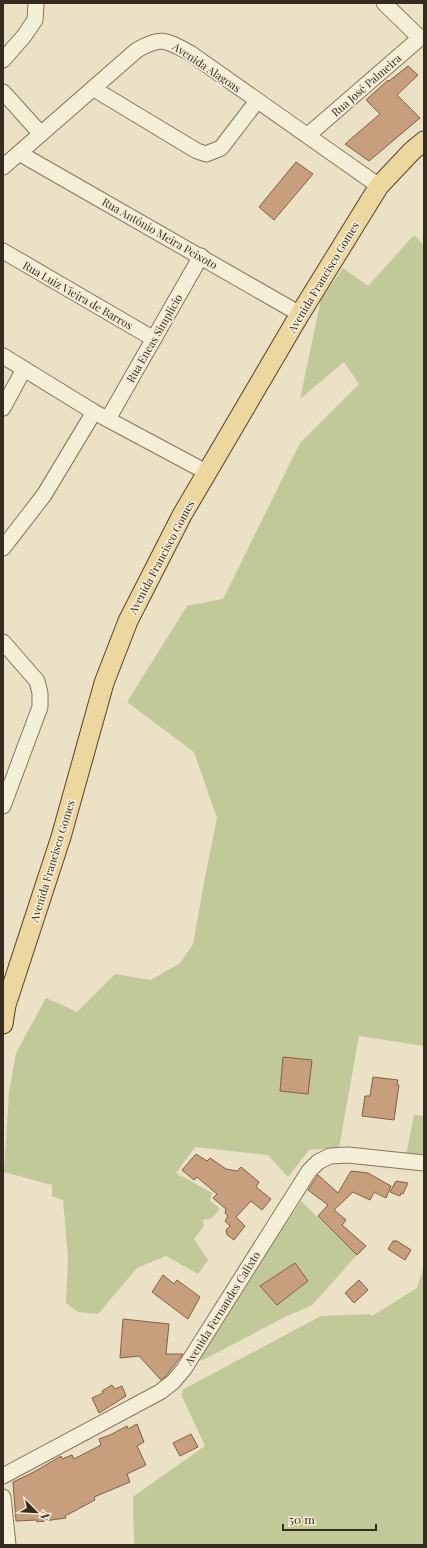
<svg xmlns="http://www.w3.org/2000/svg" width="427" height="1548" viewBox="0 0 427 1548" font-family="'Playfair Display',serif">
<rect width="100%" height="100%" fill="#ebe1c5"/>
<g fill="#c1c999">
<path d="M414 235 424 245V1046L359 1036 339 1148 309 1150 288 1177 268 1155 195 1147 176 1173 212 1193 210 1201 220 1209 211 1219 203 1220 204 1226 194 1239 208 1260 198 1274 166 1256 137 1268 98 1314 78 1312 66 1303 68 1257 63 1200 52 1196V1185L4 1172 9 1092 16 1053 46 998 77 1012 115 974 151 980 180 963 193 944 205 877 217 818 194 752 127 702 187 606 223 599 300 443 359 384 344 362 300 399 321 299 343 268 368 286Z"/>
<path d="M414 1115 424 1116V1158L406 1156Z"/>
<path d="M301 1201 357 1255 312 1305 283 1318 201 1361 199 1356Z"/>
<path d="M424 1266V1545H134L133 1500 134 1496 205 1446 181 1394 183 1393 182 1390 321 1316 369 1314 372 1316 417 1288Z"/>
</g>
<g fill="#c79f7d" stroke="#825f44">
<path d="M408 66 418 75 397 95 420 118 369 161 345 144 380 114 366 100 388 80 389 81Z"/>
<path d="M296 162 313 174 274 220 259 207Z"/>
<path d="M283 1057 312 1060 308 1094 280 1091Z"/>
<path d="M373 1077 398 1080 397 1085H399L394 1120 362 1116 365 1096H370Z"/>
<path d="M196 1154 207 1161 210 1158 226 1169 237 1171 241 1167 259 1182 256 1187 271 1199 262 1210 251 1201 236 1217 245 1226 234 1240 227 1235 226 1230 230 1226 225 1221 228 1216 225 1213 226 1209 213 1198 217 1194 197 1177 194 1180 182 1170Z"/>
<path d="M351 1171 368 1173 391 1186 386 1198 374 1192 370 1200 353 1192 334 1210 346 1220 342 1225 366 1246 357 1255 318 1216 328 1205 308 1190 318 1175 338 1193Z"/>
<path d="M396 1181 408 1183 403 1194 401 1193 400 1196 390 1192Z"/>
<path d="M393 1241H397L411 1250 405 1260 388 1249Z"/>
<path d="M295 1263 308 1281 277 1305 260 1286Z"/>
<path d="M163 1275 174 1284 177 1280 200 1297 188 1319 152 1292Z"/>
<path d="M359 1280 368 1290 354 1303 345 1293Z"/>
<path d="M123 1319 169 1324 166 1354H183L165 1377 161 1380 139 1356 120 1358Z"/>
<path d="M112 1385 115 1389 122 1386 126 1396 99 1413 92 1398 103 1393 102 1391Z"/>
<path d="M137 1424 144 1442 137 1446 146 1465 127 1474 130 1482 94 1497 95 1500 65 1516 66 1518 37 1522V1520L16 1521 13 1482 32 1473 61 1456 62 1459 72 1455 74 1459 101 1445 99 1439 110 1435 127 1426 128 1429Z"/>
<path d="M191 1434 198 1447 180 1456 173 1443Z"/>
</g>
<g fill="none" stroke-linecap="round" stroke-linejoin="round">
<g stroke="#85745c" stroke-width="17">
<g id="minor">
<path d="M384 3 420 38"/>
<path d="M3 60 24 36 35 20 36 3"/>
<path d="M94 89 197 151 206 154 221 148 257 101"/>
<path d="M3 92 41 134"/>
<path d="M308 135 420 38 424 37"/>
<path d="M19 153 300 314"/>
<path d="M3 167 137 50C161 36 166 40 190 53L379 186"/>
<path d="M3 251 154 339"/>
<path d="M3 356 94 412 208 473"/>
<path d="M3 408 24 369"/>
<path d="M108 419 201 256"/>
<path d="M3 548 44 495 94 412"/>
<path d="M3 642 37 681 40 693V707L3 806"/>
<path d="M3 1476 160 1392 173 1382 184 1369 309 1171 318 1162 330 1156 348 1155 424 1163"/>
<path d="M3 1497 8 1545"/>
</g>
</g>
<g stroke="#534230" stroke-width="21">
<path id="major" d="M3 1024 6 1005 61 837 104 683 128 621 182 515 300 314 379 186 412 151 424 141"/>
</g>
<use href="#minor" stroke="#f6efd8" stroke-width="15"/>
<use href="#major" stroke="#ecd79f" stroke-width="19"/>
</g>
<g text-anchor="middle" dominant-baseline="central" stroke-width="3.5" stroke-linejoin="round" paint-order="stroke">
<g font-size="11" fill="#362b1f" stroke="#f3ebd4">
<text transform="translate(207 67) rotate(34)">Avenida Alagoas</text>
<text transform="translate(366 85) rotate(-41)">Rua José Palmeira</text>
<text transform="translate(160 233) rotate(30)">Rua Antônio Meira Peixoto</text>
<text transform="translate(323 277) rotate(-59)">Avenida Francisco Gomes</text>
<text transform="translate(78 295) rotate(30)">Rua Luiz Vieira de Barros</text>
<text transform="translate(154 338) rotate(-60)">Rua Eneas Simplicio</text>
<text transform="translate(161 557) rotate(-62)">Avenida Francisco Gomes</text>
<text transform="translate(52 861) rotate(-73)">Avenida Francisco Gomes</text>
<text transform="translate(222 1308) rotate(-58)">Avenida Fernandes Calixto</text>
</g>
</g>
<rect width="427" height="1548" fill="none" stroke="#362b1f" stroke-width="8"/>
<g transform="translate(36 1512) rotate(114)" stroke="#f3ebd4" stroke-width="3" paint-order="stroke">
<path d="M0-3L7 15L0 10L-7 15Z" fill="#362b1f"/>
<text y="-6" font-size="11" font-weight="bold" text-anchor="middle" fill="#362b1f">N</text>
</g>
<path d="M283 1524v6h93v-6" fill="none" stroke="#362b1f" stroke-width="2"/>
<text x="289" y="1524" font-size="12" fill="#362b1f" stroke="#f3ebd4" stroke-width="3" paint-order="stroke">50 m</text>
</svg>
